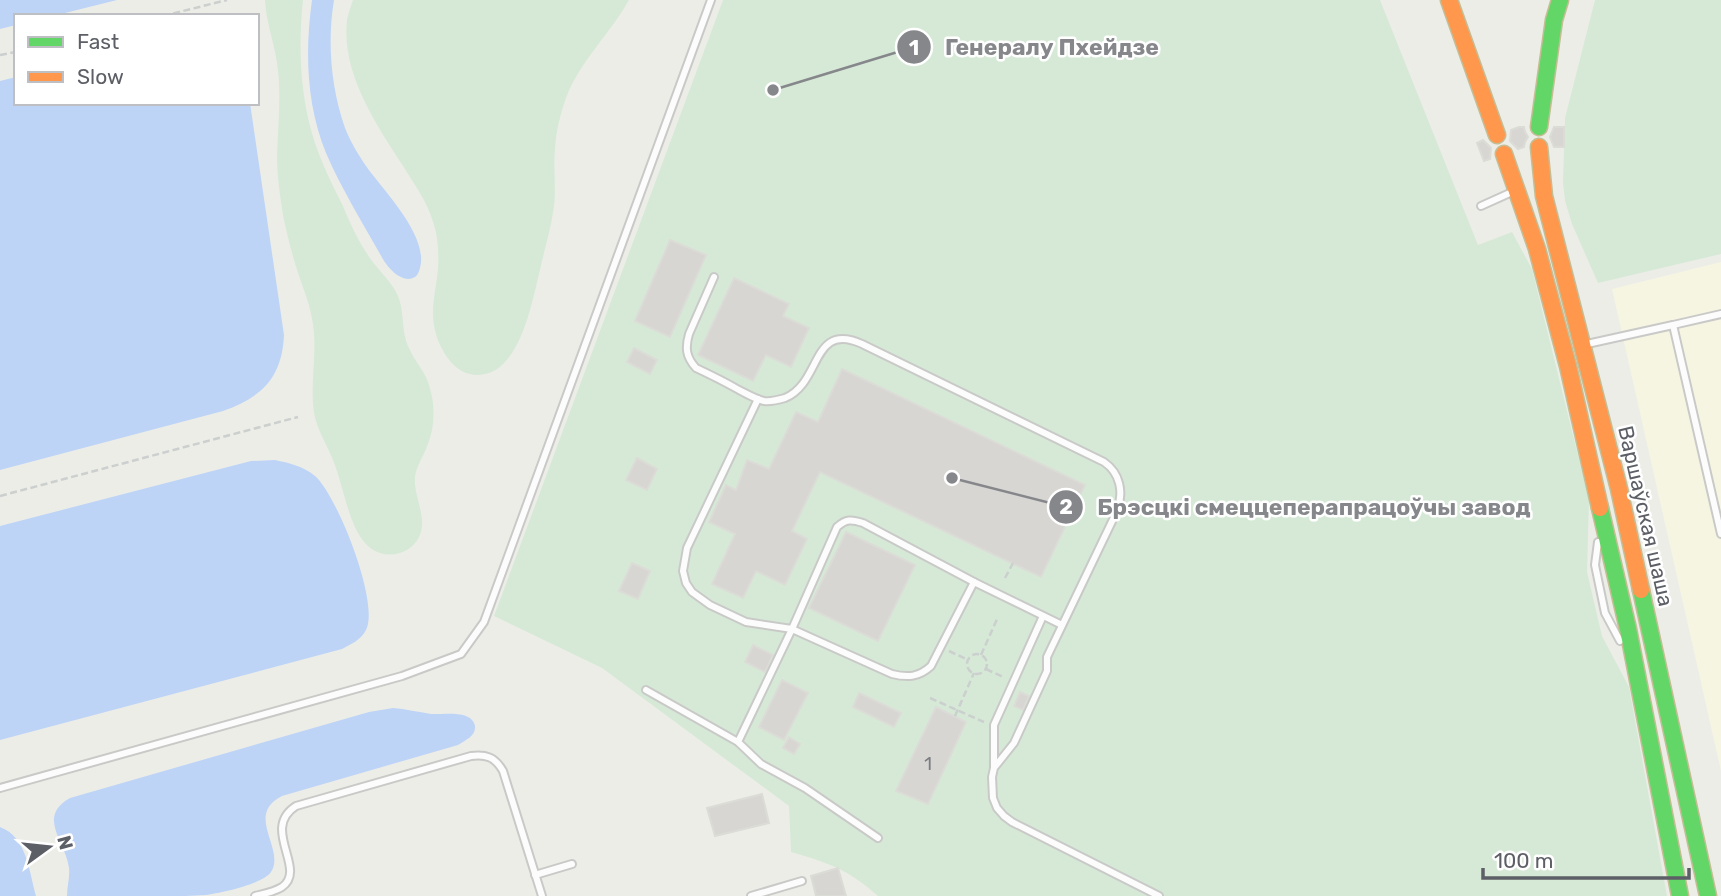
<svg xmlns="http://www.w3.org/2000/svg" width="1721" height="896" viewBox="0 0 1721 896" font-family="Rubik,sans-serif">
<rect width="100%" height="100%" fill="#edede8"/>
<path fill="#f6f5e2" d="M1721 262V771L1612 289Z"/>
<g fill="#d6e9d7">
<path d="M265 0H303C298 47 300 98 315 143 322 164 332 184 342 204 349 220 356 237 366 252 374 266 387 277 395 290 406 308 400 330 409 348 415 362 425 371 429 385 436 407 435 428 426 449 422 458 416 468 415 477 414 489 419 501 421 513 430 550 387 568 365 543 348 524 343 484 333 460 325 440 314 426 313 404 311 377 317 352 313 325 311 308 304 290 298 273 292 254 287 235 283 215 280 196 277 175 277 155 278 127 281 99 278 71 276 47 266 24 265 0Z"/>
<path d="M353 0H629C610 34 580 61 566 98 560 115 556 132 555 149 553 171 557 192 553 213 550 232 544 251 540 270 532 301 520 377 476 375 459 374 448 361 441 347 427 318 435 298 438 269 439 254 438 236 433 222 427 201 414 184 403 166 376 124 341 73 347 20 348 14 351 6 353 0Z"/>
<path d="M723 0H1380L1478 245 1512 232 1532 269 1589 500 1587 572 1602 636 1629 687 1667 896H878C847 869 829 863 791 852L789 806 602 668 494 616Z"/>
<path d="M1595 0H1721V254L1598 283 1572 224 1565 201 1563 183 1565 118Z"/>
</g>
<g fill="#bdd4f7">
<path d="M0 0H117L53 16H16V25L0 29Z"/>
<path d="M312 0H334C327 42 331 88 345 128 350 141 358 154 366 166 383 190 429 236 420 268 419 271 418 275 415 277 403 284 390 270 384 261 364 225 342 190 326 153 306 104 305 51 312 0Z"/>
<path d="M16 77V103H250L284 335C282 378 262 397 223 411L0 470V81Z"/>
<path d="M275 460C289 463 303 466 315 476 337 495 380 603 366 630 361 640 351 644 342 649L0 740V526L251 461Z"/>
<path d="M393 708C406 709 418 712 431 714 442 715 472 709 475 726 476 736 466 740 458 745L282 796C244 815 286 849 271 872 263 884 221 893 206 895 193 896 177 896 164 896 131 896 99 896 67 896 67 886 70 878 69 868 66 842 36 817 70 798L369 712Z"/>
<path d="M0 827C27 837 29 871 36 896H0Z"/>
</g>
<g fill="#d7d6d3" stroke="#dcdcd7" stroke-width="2">
<path d="M1519 127H1524L1525 132 1528 137 1525 142 1524 147 1518 149 1510 141 1511 130Z"/>
<path d="M1554 127H1564V147H1554L1550 137Z"/>
<path d="M1483 140 1491 148 1490 159 1484 161 1477 143Z"/>
<path d="M670 240 706 255 670 337 635 321Z"/>
<path d="M734 278 789 304 783 316 809 328 791 367 766 355 753 381 698 355Z"/>
<path d="M634 348 657 360 650 374 627 362Z"/>
<path d="M842 369 1085 485 1041 577 820 472 792 531 807 539 785 585 756 571 743 598 712 584 735 534 709 522 726 485 736 490 747 460 769 469 796 412 818 422Z"/>
<path d="M637 458 657 469 647 490 626 480Z"/>
<path d="M846 532 915 565 878 641 809 608Z"/>
<path d="M632 563 650 571 638 599 619 591Z"/>
<path d="M753 645 773 655 765 672 745 662Z"/>
<path d="M782 680 808 693 784 740 759 727Z"/>
<path d="M1020 692 1029 696 1023 710 1014 706Z"/>
<path d="M859 693 901 713 894 727 853 707Z"/>
<path d="M936 707 966 722 928 804 896 791Z"/>
<path d="M789 737 800 744 794 754 783 748Z"/>
<path d="M762 794 769 823 715 836 707 808Z"/>
<path d="M838 868 846 896H816L811 876Z"/>
</g>
<g fill="none" stroke-linecap="round" stroke-linejoin="round">
<g stroke="#c9cac8" stroke-width="10">
<g id="lane">
<path d="M1481 206 1512 192"/>
<path d="M714 277 689 334C685 348 686 357 696 368 711 375 725 382 739 390 747 394 755 399 764 401 771 402 778 400 785 398 822 383 811 321 862 344L1104 462C1120 473 1124 492 1117 511L1047 657V671L1014 743 994 768 992 777 993 798 997 808 1004 816 1012 822 1159 896"/>
<path d="M1673 325 1721 314"/>
<path d="M1587 344 1673 325 1721 534"/>
<path d="M758 399 687 548 683 571 686 583 692 592 710 605 746 622 792 629 892 674C908 678 919 677 931 666L974 582 1062 625"/>
<path d="M1598 542 1595 565 1605 613 1620 641"/>
<path d="M646 690 738 742"/>
<path d="M994 767V725L1043 616"/>
<path d="M0 788 402 676 461 654 484 622 711 0"/>
<path d="M878 838 805 788 761 764 738 742 792 629 837 527C846 519 851 519 863 523L974 582"/>
<path d="M535 875 572 864"/>
<path d="M255 896C263 894 274 892 282 887 308 869 260 829 296 806L471 756C486 754 495 757 503 771L542 896"/>
<path d="M751 896 802 881"/>
</g>
</g>
<g stroke="#c5be95" stroke-width="19">
<g id="fast">
<path d="M1539 127 1554 20 1560 0"/>
<path d="M1600 508 1628 629 1680 896"/>
<path d="M1641 590 1708 896"/>
</g>
</g>
<g stroke="#c5be95" stroke-width="19">
<g id="slow">
<path d="M1449 0 1497 135"/>
<path d="M1539 147 1544 196 1619 489 1641 590"/>
<path d="M1504 154 1537 249 1568 366 1600 508"/>
</g>
</g>
<g stroke="#cbcfce" stroke-width="2.5" stroke-dasharray="7 3.5" stroke-linecap="butt">
<path d="M163 16 227 0"/>
<path d="M0 55 16 52"/>
<path d="M0 496 298 417"/>
<path d="M1005 578 1013 563"/>
<path d="M949 651 968 660"/>
<circle cx="977" cy="664" r="10"/>
<path d="M981 655 998 617"/>
<path d="M986 669 1005 678"/>
<path d="M930 698 984 722"/>
<path d="M955 716 974 673"/>
</g>
<use href="#lane" stroke="#fcfcfc" stroke-width="6"/>
<use href="#fast" stroke="#63d668" stroke-width="16"/>
<use href="#slow" stroke="#ff974d" stroke-width="16"/>
</g>
<g text-anchor="middle" dominant-baseline="central" stroke-width="5" stroke-linejoin="round" paint-order="stroke">
<g font-size="18" fill="#7c7d82">
<text x="928" y="764">1</text>
</g>
<g font-size="21" fill="#5d5f66" stroke="#fff">
<text transform="translate(1646 516) rotate(77)">Варшаўская шаша</text>
</g>
</g>
<path fill="none" stroke="#85878b" stroke-width="2.5" d="M773 90L914 47M952 478L1066 507"/>
<g fill="#85878b" stroke="#fff" stroke-width="2.5">
<circle cx="773" cy="90" r="7"/>
<circle cx="952" cy="478" r="7"/>
<circle cx="914" cy="47" r="18"/>
<circle cx="1066" cy="507" r="18"/>
</g>
<g font-size="21" text-anchor="middle" font-weight="bold" fill="#fff">
<text x="914" y="55">1</text>
<text x="1066" y="514">2</text>
</g>
<g font-size="23" text-anchor="middle" font-weight="bold" fill="#85878b" stroke="#fff" stroke-width="5" stroke-linejoin="round" paint-order="stroke">
<text x="1052" y="55">Генералу Пхейдзе</text>
<text x="1314" y="515">Брэсцкі смеццеперапрацоўчы завод</text>
</g>
<rect x="14" y="14" width="245" height="91" fill="#ffffff" stroke="#bebfc2" stroke-width="2"/>
<rect x="28" y="37" width="35" height="10" fill="#63d668" stroke="#bebfc2" stroke-width="2"/>
<text x="77" y="49" font-size="21" fill="#5d5f66">Fast</text>
<rect x="28" y="72" width="35" height="10" fill="#ff974d" stroke="#bebfc2" stroke-width="2"/>
<text x="77" y="84" font-size="21" fill="#5d5f66">Slow</text>
<g transform="translate(49 847) rotate(75)" stroke="#ffffff" stroke-width="5" paint-order="stroke">
<path d="M0-5L12 26L0 18L-12 26Z" fill="#5d5f66"/>
<text y="-10" font-size="19" font-weight="bold" text-anchor="middle" fill="#5d5f66">N</text>
</g>
<path d="M1483 868v10h206v-10" fill="none" stroke="#5d5f66" stroke-width="3.5"/>
<text x="1494" y="868" font-size="21" fill="#5d5f66" stroke="#ffffff" stroke-width="5" paint-order="stroke">100 m</text>
</svg>
